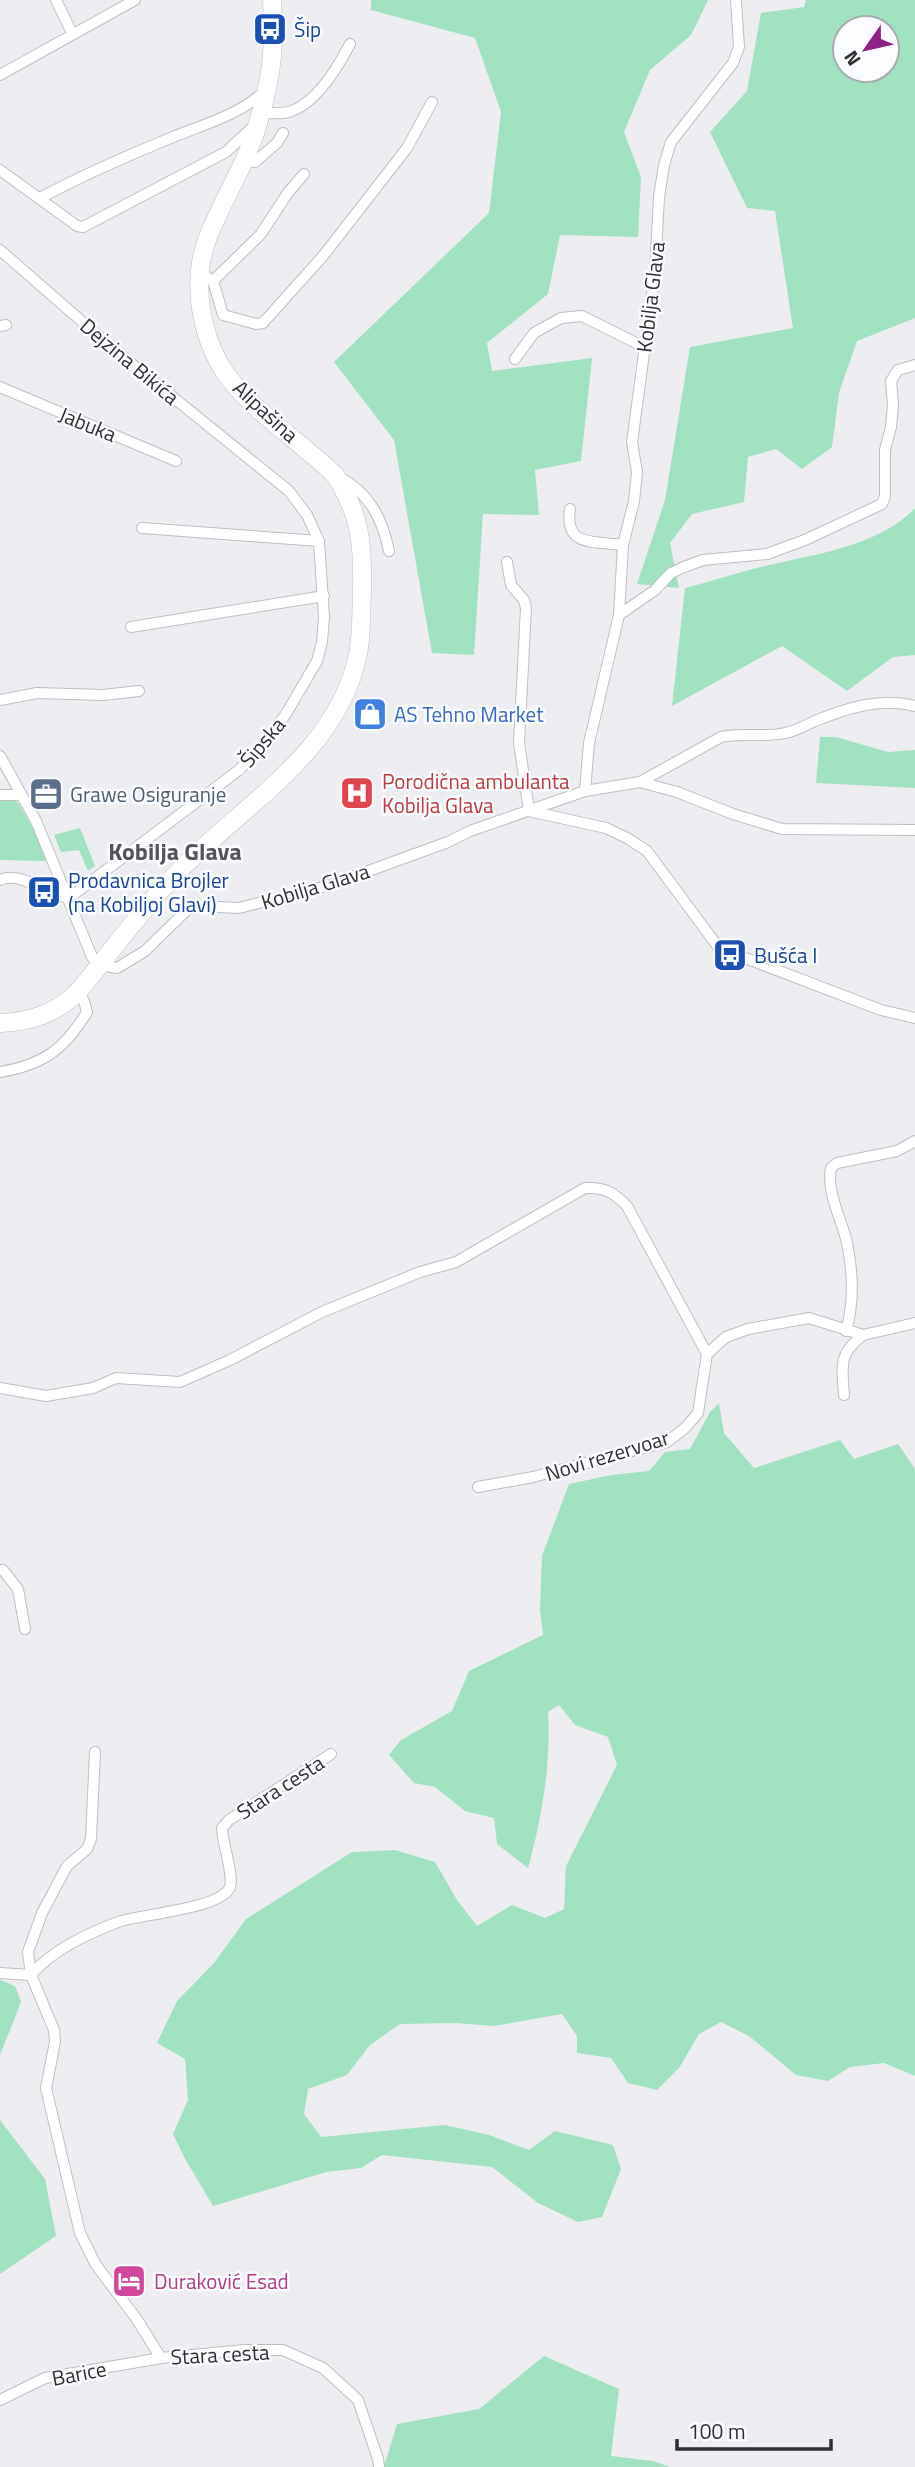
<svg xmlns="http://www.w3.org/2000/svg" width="915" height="2467" viewBox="0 0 915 2467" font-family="'Titillium Web',sans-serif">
<rect width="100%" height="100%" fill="#eeeef2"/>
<g fill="#a0e1c0" fill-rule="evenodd">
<path d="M371 0H708L691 35 650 70 624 132 641 177 638 237 560 235 548 294 487 343 492 371 592 358 581 461 535 470 539 515 483 514 474 655 432 653 394 440 334 362 489 213 501 112 475 38 371 10Z"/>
<path d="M806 0H915V318L857 341 839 393 832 447 802 469 776 449 748 457 744 502 692 514 670 543 679 588 637 584 665 500 690 347 793 328 775 211 747 208 710 132 747 91 761 13 804 7ZM845 28H887V70H845Z"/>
<path d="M915 508V655L893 657 847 691 782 646 672 706 685 588C709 582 733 574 757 568 808 555 878 548 915 508Z"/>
<path d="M820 737H836L888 752 915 750V788L816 783Z"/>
<path d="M0 798 15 800 19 804 50 858 44 861 0 860Z"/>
<path d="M80 828 95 866 88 871 79 850 61 852 54 835Z"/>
<path d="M719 1403 724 1433 754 1468 840 1440 854 1459 898 1444 915 1469V2076L884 2063 850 2067 828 2081 796 2075 749 2036 721 2022 699 2034 679 2068 657 2090 628 2083 611 2058 577 2053V2036L562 2014 494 2026 455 2023 400 2024 370 2045 347 2075 308 2089 304 2114 321 2137 445 2125 489 2135 529 2150 555 2131 613 2145 621 2169 602 2217 578 2222 538 2203 492 2167 382 2155 361 2168 326 2172 213 2206 184 2157 173 2134 188 2100 185 2059 157 2043 177 2001 214 1963 246 1919 352 1852 395 1850 435 1862 457 1900 477 1926 512 1905 545 1918 564 1909 566 1866 617 1765 608 1737 575 1725 559 1705 548 1712C551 1764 542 1818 528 1868L497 1844 494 1818 465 1811 435 1787 414 1783 389 1755 401 1740 452 1711 469 1671 543 1635 540 1610 542 1556 569 1484 611 1475 649 1471 665 1452 690 1449 710 1412Z"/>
<path d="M0 1980 15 1986 21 2002 0 2055Z"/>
<path d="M0 2120 45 2179 56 2236 0 2274Z"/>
<path d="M544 2356 619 2389 611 2456 653 2461 670 2467H384L397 2424 479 2409Z"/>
</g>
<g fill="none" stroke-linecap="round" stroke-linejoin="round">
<g stroke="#bdbec1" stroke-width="12">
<g id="street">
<path d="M56 0 72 33"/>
<path d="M0 75 135 0"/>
<path d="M261 113C271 113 284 115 294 110 318 100 338 67 350 44"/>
<path d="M245 160 255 162 277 143 283 133"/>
<path d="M0 170 77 226 83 227 226 152 254 126"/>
<path d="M40 198C83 175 129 155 173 137 205 124 239 115 265 91"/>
<path d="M0 250 117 352 289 491 307 515 319 541 324 617 322 642 317 661 286 714 267 740 239 770 69 898C48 895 19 870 0 880"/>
<path d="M200 272 213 281 223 315 256 324 263 323 323 256 407 148 432 102"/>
<path d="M213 281 261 234 287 194 304 174"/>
<path d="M0 326 6 325"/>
<path d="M515 359 534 333 561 318 582 316 644 347"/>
<path d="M0 387 176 461"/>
<path d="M338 476C369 493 382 517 389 551"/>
<path d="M570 509C564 547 594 541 623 545"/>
<path d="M142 528 319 541"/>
<path d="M507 562 511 585 524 600 526 608 519 743 529 811 606 828 627 838 647 851 719 948 881 1010 915 1018"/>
<path d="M619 615 655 590 671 573 684 567 703 560 767 554 805 540 882 504 885 496V450L891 427 893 405 891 381 898 370 915 365"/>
<path d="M131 627 324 596"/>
<path d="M0 700 37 693 103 695 139 691"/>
<path d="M0 756 36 821 92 957 101 965 117 968 145 951 187 910 200 906 239 908 330 885 448 842 470 831 585 791 640 782 677 792 733 814 782 829 915 830"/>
<path d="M640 782 721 737C742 732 764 738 785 733 796 731 806 725 815 721 847 708 881 697 915 706"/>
<path d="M585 791 589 743 619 615 623 545 634 501 637 472 632 442 655 272 659 197 664 165 671 142 733 63 739 47 736 0"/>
<path d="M0 795H21"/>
<path d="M0 1072C43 1065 65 1049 87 1012L84 1001 77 993"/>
<path d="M846 1331C854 1303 853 1272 847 1243 842 1220 826 1192 831 1168L837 1163 897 1151 915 1141"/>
<path d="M0 1388 46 1396 93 1388 116 1378 180 1382 230 1360 322 1312 420 1272 456 1262 585 1188C605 1187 613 1192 627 1206L707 1354"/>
<path d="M844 1395C842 1366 838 1354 863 1335"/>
<path d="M478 1487 533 1477 667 1442 685 1428 698 1413 707 1354 726 1337 748 1329 809 1318 863 1335 915 1323"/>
<path d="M0 1570H3L18 1589 25 1629"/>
<path d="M95 1752 91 1839 87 1849 67 1866 42 1913 28 1952 31 1975 54 2030 55 2042 46 2088 80 2233 96 2265 136 2318 161 2358 245 2350H283L323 2368 358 2400 378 2459 379 2467"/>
<path d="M0 1973 31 1975C52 1950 87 1934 118 1922 140 1914 222 1909 230 1887 234 1874 222 1843 222 1828L229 1820 331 1754"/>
<path d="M0 2400 45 2378 161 2358"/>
</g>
</g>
<g stroke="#bdbec1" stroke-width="19">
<path id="primary" d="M0 1023C30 1022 54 1014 77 993 110 954 139 912 175 875 239 807 338 754 358 654 362 634 361 612 362 591 363 545 361 515 335 475 302 443 252 411 226 374 200 336 191 280 208 237 224 197 248 161 259 120 272 75 275 47 272 0"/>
</g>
<use href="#street" stroke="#fff" stroke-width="10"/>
<use href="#primary" stroke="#fff" stroke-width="18"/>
</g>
<defs>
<g id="bus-square" transform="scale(1.75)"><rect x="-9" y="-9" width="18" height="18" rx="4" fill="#1a4fb4" stroke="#fbfcff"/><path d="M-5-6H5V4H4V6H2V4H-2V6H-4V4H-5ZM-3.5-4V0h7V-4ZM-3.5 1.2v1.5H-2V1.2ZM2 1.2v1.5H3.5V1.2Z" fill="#fff"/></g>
<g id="shop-square" transform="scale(1.75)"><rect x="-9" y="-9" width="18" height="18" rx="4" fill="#3f7fe0" stroke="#fbfcff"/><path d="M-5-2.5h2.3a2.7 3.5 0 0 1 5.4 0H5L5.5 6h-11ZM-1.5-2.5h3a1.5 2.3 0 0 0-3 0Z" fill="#fff"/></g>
<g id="hospital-square" transform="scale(1.75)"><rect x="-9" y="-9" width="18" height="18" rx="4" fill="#e0444e" stroke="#fbfcff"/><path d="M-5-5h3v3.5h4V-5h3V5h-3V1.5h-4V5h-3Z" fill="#fff"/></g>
<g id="office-square" transform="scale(1.75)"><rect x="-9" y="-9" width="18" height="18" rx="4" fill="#5c6f8a" stroke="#fbfcff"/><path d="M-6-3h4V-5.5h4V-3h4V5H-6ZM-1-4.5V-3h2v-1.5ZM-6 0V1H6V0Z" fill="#fff"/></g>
<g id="hotel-square" transform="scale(1.75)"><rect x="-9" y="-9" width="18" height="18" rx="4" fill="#d1479c" stroke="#fbfcff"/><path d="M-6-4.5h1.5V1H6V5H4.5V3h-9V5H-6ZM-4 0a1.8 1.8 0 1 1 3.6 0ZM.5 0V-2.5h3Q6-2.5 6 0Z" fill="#fff"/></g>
</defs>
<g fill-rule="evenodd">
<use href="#bus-square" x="270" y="29"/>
<use href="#shop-square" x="370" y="714"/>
<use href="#hospital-square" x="357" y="793"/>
<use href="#office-square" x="46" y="794"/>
<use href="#bus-square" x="44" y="892"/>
<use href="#bus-square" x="730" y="955"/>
<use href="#hotel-square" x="129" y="2281"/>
</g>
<g text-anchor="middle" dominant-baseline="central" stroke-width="5" stroke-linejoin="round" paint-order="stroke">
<g font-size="21" fill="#164399" stroke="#fbfcff" text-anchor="start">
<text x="294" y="29">Šip</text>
<text x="68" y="880">Prodavnica Brojler<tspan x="68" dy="24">(na Kobiljoj Glavi)</tspan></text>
<text x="754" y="955">Bušća I</text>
</g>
<g font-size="21" fill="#2e2e2f" stroke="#fbfcff">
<text transform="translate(650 297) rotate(-83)">Kobilja Glava</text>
<text transform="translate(130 361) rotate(40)">Dejzina Bikića</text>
<text transform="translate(266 411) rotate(43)">Alipašina</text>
<text transform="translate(88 424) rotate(22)">Jabuka</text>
<text transform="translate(262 742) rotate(-50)">Šipska</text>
<text transform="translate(315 886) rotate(-17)">Kobilja Glava</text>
<text transform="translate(607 1455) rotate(-17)">Novi rezervoar</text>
<text transform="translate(280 1787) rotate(-33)">Stara cesta</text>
<text transform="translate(220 2354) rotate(-3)">Stara cesta</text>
<text transform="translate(79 2373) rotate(-11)">Barice</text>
</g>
<g font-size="21" fill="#366cbe" stroke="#fbfcff" text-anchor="start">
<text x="394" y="714">AS Tehno Market</text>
</g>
<g font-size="21" fill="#be3a42" stroke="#fbfcff" text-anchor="start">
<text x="382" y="781">Porodična ambulanta<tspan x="382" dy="24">Kobilja Glava</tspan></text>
</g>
<g font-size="21" fill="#4e5e75" stroke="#fbfcff" text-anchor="start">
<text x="70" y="794">Grawe Osiguranje</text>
</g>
<g font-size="21" fill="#b23c85" stroke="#fbfcff" text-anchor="start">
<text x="154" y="2281">Duraković Esad</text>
</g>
<g font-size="24" font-weight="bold" fill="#545457" stroke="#fbfcff">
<text x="175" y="851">Kobilja Glava</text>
</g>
</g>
<g transform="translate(866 49) rotate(236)"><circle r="33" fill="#fbfcff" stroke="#a9aaac" stroke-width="2"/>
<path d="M0-5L12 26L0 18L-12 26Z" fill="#8e2387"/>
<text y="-10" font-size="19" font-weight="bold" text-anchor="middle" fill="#2e2e2f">N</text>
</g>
<path d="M677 2439v10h154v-10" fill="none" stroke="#2e2e2f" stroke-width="3.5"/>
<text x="688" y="2439" font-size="21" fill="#2e2e2f" stroke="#fbfcff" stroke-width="5" paint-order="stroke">100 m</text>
</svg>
